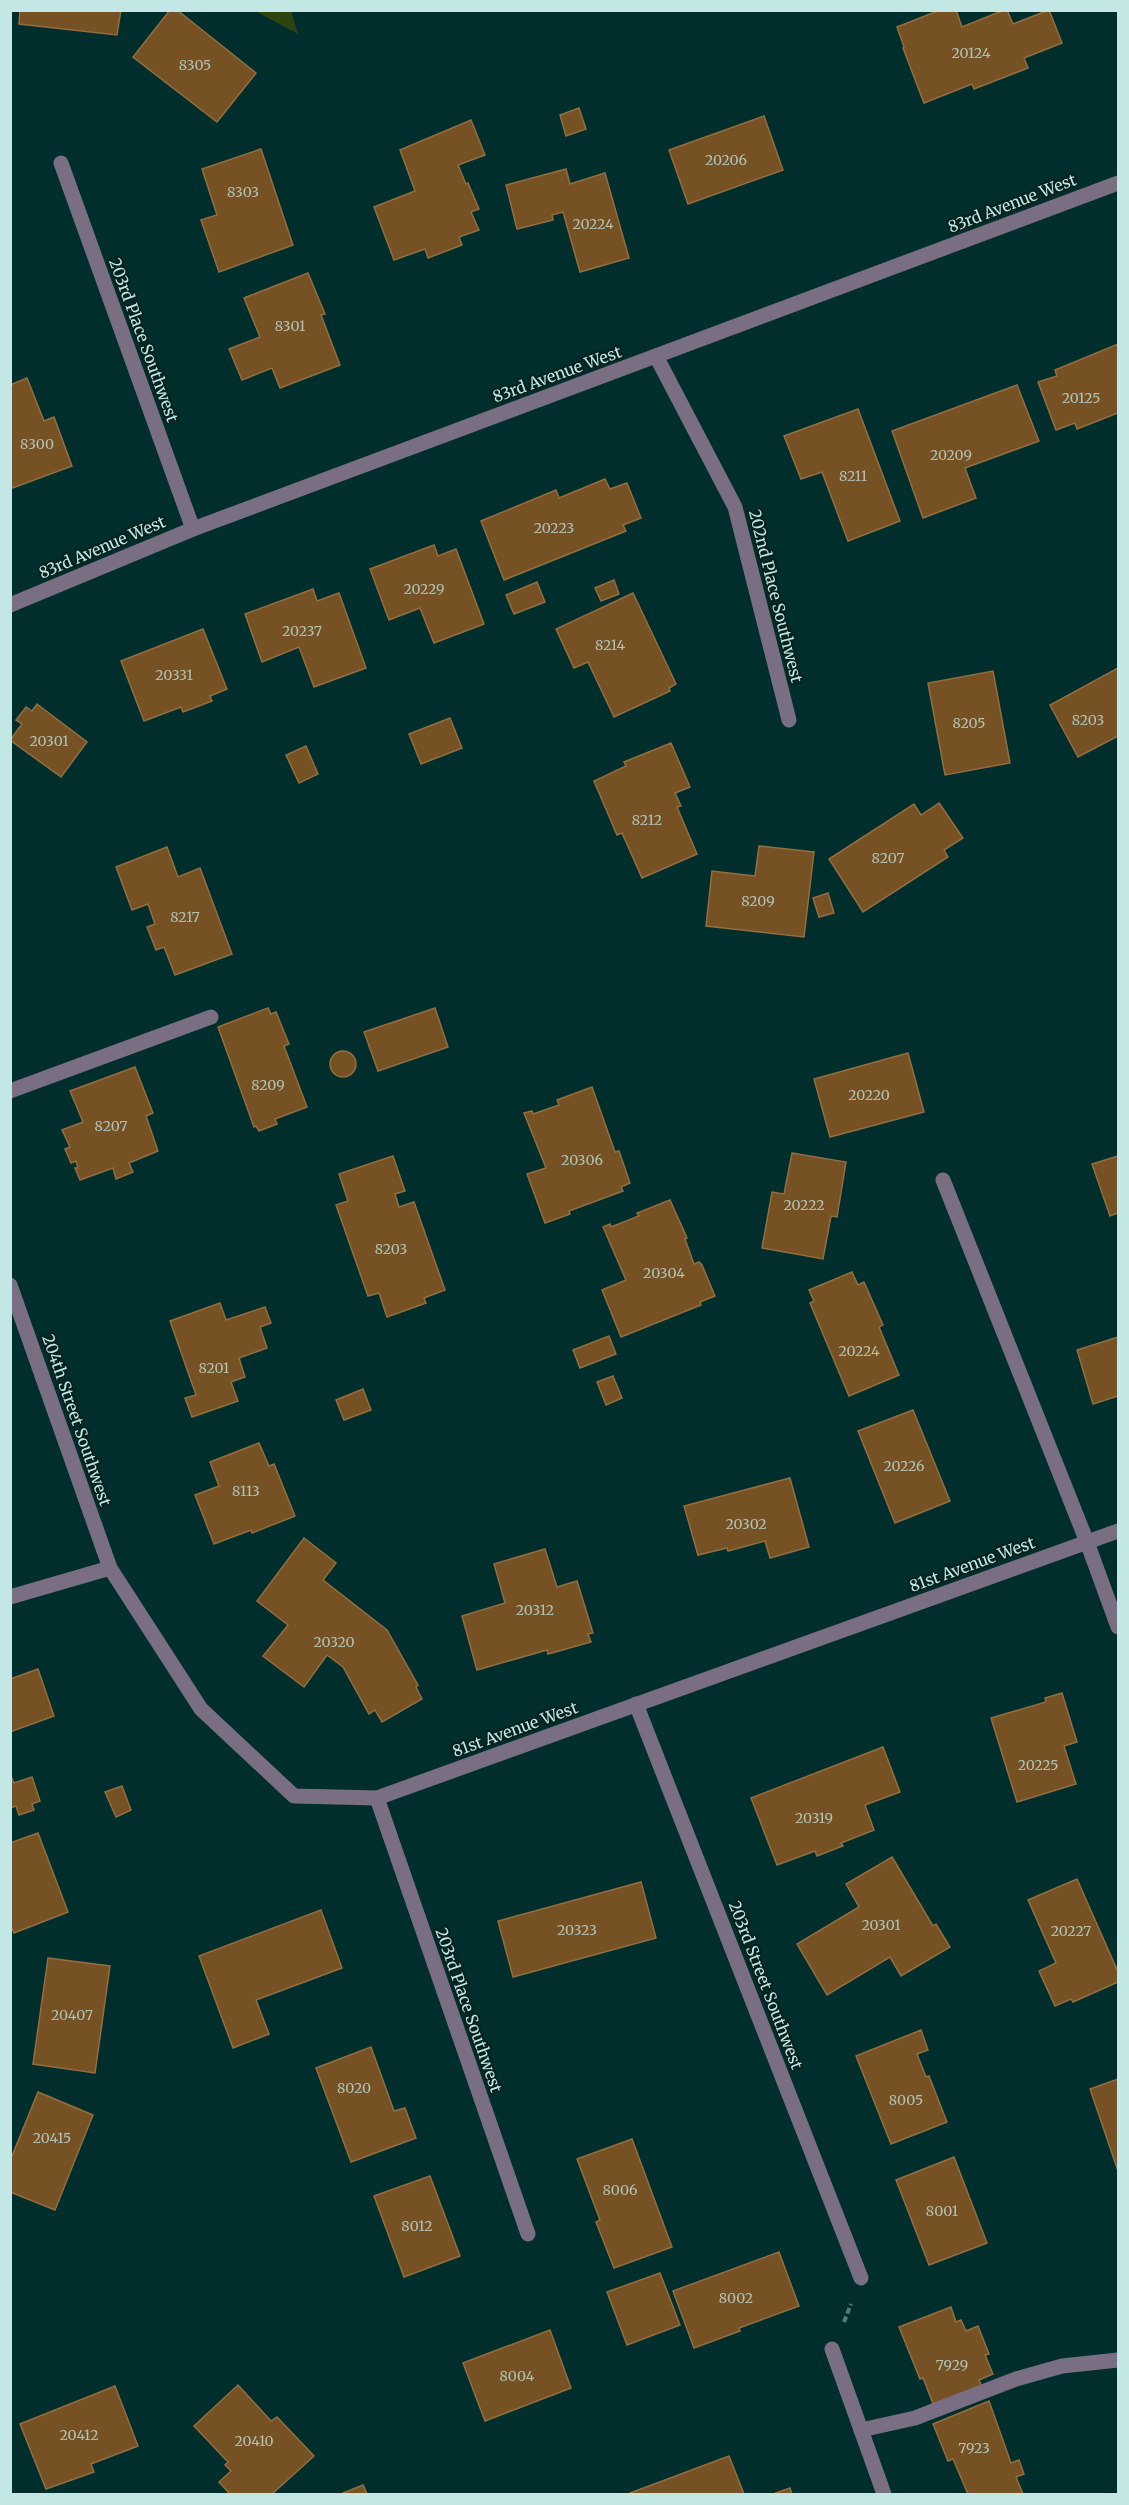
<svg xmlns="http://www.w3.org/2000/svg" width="1129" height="2505" viewBox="0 0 1129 2505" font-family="Merriweather,serif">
<rect width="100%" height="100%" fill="#002e2c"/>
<path fill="#2c440f" d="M255 11H291L298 34Z"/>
<g fill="#755123" stroke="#936e40" stroke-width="1.5">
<path d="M20 10H121L117 35 19 24Z"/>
<path d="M170 10H177L256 73 217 122 133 57Z"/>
<path d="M940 10H956L962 27 1004 10H1007L1013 24 1049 10 1062 43 1024 58 1028 68 974 89 972 84 924 103 903 48 904 47 897 27Z"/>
<path d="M579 108 586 129 566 136 560 115Z"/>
<path d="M764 116 783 170 688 204 669 150Z"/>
<path d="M471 120 485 155 458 165 466 184 468 183 479 209 471 212 479 230 459 237 462 245 428 258 425 249 394 260 374 207 415 191 400 150Z"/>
<path d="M261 149 293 245 219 272 201 220 217 215 202 169Z"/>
<path d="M566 169 570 184 605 173 629 258 580 272 563 212 552 215 553 220 517 229 506 185Z"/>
<path d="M308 273 325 314 321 315 340 365 280 388 272 368 242 380 229 349 260 337 244 298Z"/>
<path d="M1118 344V413L1077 429 1075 423 1056 430 1038 382 1057 376 1055 370Z"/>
<path d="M27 378 44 421 54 417 72 466 10 489V385Z"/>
<path d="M1017 385 1039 441 965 468 976 498 923 518 892 431Z"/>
<path d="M858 409 900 521 848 541 822 472 801 479 784 436Z"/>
<path d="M605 479 610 489 627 483 641 518 623 525 626 531 504 580 481 521 556 490 559 498Z"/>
<path d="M434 545 438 556 456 549 484 624 434 643 420 608 389 620 370 569Z"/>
<path d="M614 580 619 594 601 601 595 588Z"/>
<path d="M537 582 545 602 514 614 506 595Z"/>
<path d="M313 589 317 601 339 593 366 668 314 687 299 647 262 662 245 614Z"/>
<path d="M633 593 676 684 669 688 670 691 614 717 588 662 574 668 556 629Z"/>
<path d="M203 629 227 689 210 696 212 701 183 712 181 707 144 721 121 661Z"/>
<path d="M1118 668V736L1078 757 1050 705Z"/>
<path d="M993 671 1010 763 945 775 928 683Z"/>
<path d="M37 704 87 742 61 777 10 740 22 724 16 720 26 707 32 711Z"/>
<path d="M450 718 462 748 421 764 409 734Z"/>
<path d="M671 743 690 787 675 793 681 806 677 807 697 854 642 878 622 833 617 835 594 781 626 766 624 762Z"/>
<path d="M306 746 318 774 299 783 286 755Z"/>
<path d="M939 803 963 838 944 850 948 857 863 912 829 859 914 804 921 815Z"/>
<path d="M759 846 814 852 804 937 706 926 712 871 755 876Z"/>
<path d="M167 847 178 877 200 868 232 954 175 975 164 947 156 950 147 927 155 924 148 904 132 910 116 867Z"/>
<path d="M828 893 834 913 819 917 813 898Z"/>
<path d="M268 1008 271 1014 276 1012 289 1044 284 1046 307 1107 275 1119 277 1124 259 1131 256 1126 254 1127 218 1027Z"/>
<path d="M435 1008 448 1047 378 1071 364 1032Z"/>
<circle cx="343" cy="1064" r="13"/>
<path d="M908 1053 924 1112 830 1137 814 1079Z"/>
<path d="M135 1067 153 1113 146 1116 158 1151 129 1163 133 1172 116 1179 113 1168 80 1180 75 1168H78L76 1161 71 1163 65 1149 70 1147 62 1130 83 1122 70 1091Z"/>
<path d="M592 1087 615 1152 619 1151 630 1183 621 1187 623 1191 569 1211 570 1214 545 1223 527 1174 546 1168 524 1113 532 1111 533 1114 559 1105 557 1100Z"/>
<path d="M792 1153 846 1162 837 1217 831 1216 823 1259 762 1248 772 1192 784 1194Z"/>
<path d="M393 1156 405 1191 395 1194 399 1207 414 1202 445 1290 424 1298 426 1303 387 1317 379 1293 368 1296 336 1205 348 1201 339 1174Z"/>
<path d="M1118 1156V1213L1110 1216 1092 1164Z"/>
<path d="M670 1200 687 1238 685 1239 694 1264 699 1262 702 1265 715 1296 700 1302 701 1305 621 1337 602 1290 626 1280 603 1227 610 1224 611 1227 639 1216 637 1213Z"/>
<path d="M852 1272 858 1285 864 1282 883 1325 879 1327 899 1375 849 1396 810 1303 814 1301 809 1290Z"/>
<path d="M220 1303 226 1320 265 1307 271 1323 260 1327 267 1348 239 1358 245 1377 231 1382 238 1401 192 1417 185 1398 196 1395 170 1321Z"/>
<path d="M609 1336 616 1354 580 1368 573 1350Z"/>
<path d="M1118 1337V1396L1093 1404 1077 1350Z"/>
<path d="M613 1376 622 1398 606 1405 597 1382Z"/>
<path d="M363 1389 371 1410 344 1420 336 1400Z"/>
<path d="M913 1410 950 1501 895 1523 858 1431Z"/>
<path d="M259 1443 269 1466 274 1464 295 1516 252 1533 251 1530 214 1544 195 1495 219 1486 210 1462Z"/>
<path d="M790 1478 809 1547 770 1558 765 1541 728 1551 727 1548 698 1555 684 1506Z"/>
<path d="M304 1538 336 1563 323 1580 387 1630 418 1685 416 1687 422 1699 382 1722 375 1710 369 1714 343 1667 327 1655 304 1687 263 1656 288 1625 257 1601Z"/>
<path d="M545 1549 557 1587 577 1581 593 1633 588 1634 591 1642 548 1654 547 1650 477 1670 462 1616 505 1603 494 1564Z"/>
<path d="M38 1669 54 1716 10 1732V1679Z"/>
<path d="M1062 1693 1077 1742 1064 1746 1076 1784 1017 1802 991 1718 1046 1702 1045 1698Z"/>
<path d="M883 1747 900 1792 865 1805 874 1830 841 1843 843 1846 817 1856 815 1851 777 1865 751 1798Z"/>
<path d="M10 1774 14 1783 32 1777 40 1801 32 1804 34 1810 19 1815 16 1806 10 1808Z"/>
<path d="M122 1786 131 1810 116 1817 105 1792Z"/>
<path d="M38 1833 68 1912 14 1933 10 1924V1843Z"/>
<path d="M892 1857 933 1926 936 1924 950 1947 901 1976 890 1957 827 1995 797 1944 859 1907 846 1884Z"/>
<path d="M1077 1879 1118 1972V1982L1073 2002 1071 1999 1055 2006 1039 1971 1056 1963 1028 1900Z"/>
<path d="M641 1882 656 1938 513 1977 498 1921Z"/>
<path d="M321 1910 342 1968 256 2000 269 2034 233 2048 199 1956Z"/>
<path d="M48 1958 110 1966 95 2073 33 2064Z"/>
<path d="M921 2030 928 2050 917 2054 926 2077 929 2076 947 2122 891 2144 856 2056Z"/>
<path d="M371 2047 394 2111 405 2108 416 2138 351 2162 316 2068Z"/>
<path d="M1118 2079V2171L1090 2089Z"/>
<path d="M38 2092 93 2115 55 2210 10 2192V2161Z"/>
<path d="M632 2139 672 2247 614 2268 596 2222 600 2220 577 2159Z"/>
<path d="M954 2157 987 2243 929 2265 896 2180Z"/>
<path d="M430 2176 460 2256 404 2277 374 2196Z"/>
<path d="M779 2252 799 2306 739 2328 740 2331 694 2348 673 2291Z"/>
<path d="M660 2273 680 2325 627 2345 607 2292Z"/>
<path d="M951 2307 956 2322 961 2320 966 2331 978 2326 989 2354 985 2355 993 2374 979 2380 982 2387 934 2406 923 2378 920 2379 899 2327Z"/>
<path d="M550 2330 571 2388 485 2421 463 2363Z"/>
<path d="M238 2385 271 2421 277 2417 314 2456 272 2494H230L219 2482 231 2471 225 2465 228 2462 194 2426Z"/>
<path d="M115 2386 138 2446 91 2464 94 2472 46 2489 20 2424Z"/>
<path d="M989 2401 1011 2463 1019 2460 1024 2474 1016 2477 1023 2494H968L953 2459 948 2461 933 2424Z"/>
<path d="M729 2456 744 2494H630V2493Z"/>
<path d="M363 2485 367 2494H344L343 2493Z"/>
<path d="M790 2488 792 2494H773Z"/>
</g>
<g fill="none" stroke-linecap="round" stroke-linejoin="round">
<path stroke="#507b78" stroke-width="4" stroke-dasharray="6 3" stroke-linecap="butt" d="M844 2322 851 2304"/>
<g stroke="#7a6e83" stroke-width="15">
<path d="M61 163 193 529"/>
<path d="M656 356 735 507 789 720"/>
<path d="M10 605 193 529 1118 183"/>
<path d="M10 1091 211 1017"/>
<path d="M943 1180 1087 1542 1118 1627"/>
<path d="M10 1285 110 1568 201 1709 294 1796 377 1798 1118 1531"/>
<path d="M10 1597 110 1568"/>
<path d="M636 1704 861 2278"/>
<path d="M377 1798 528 2234"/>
<path d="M832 2349 884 2494"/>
<path d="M861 2430 915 2418 1016 2379 1062 2366 1118 2360"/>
</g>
</g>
<g text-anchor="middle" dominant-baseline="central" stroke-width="4.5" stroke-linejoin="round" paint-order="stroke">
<g font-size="14" fill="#afc2b4">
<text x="971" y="53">20124</text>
<text x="195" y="65">8305</text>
<text x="726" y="160">20206</text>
<text x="243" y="192">8303</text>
<text x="593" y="224">20224</text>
<text x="290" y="326">8301</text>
<text x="1081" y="398">20125</text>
<text x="37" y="444">8300</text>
<text x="951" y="455">20209</text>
<text x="853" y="476">8211</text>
<text x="554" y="528">20223</text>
<text x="424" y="589">20229</text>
<text x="302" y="631">20237</text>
<text x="610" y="645">8214</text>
<text x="174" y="675">20331</text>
<text x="1088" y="720">8203</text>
<text x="969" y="723">8205</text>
<text x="49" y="741">20301</text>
<text x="647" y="820">8212</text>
<text x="888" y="858">8207</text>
<text x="758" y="901">8209</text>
<text x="185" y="917">8217</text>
<text x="268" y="1085">8209</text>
<text x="869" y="1095">20220</text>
<text x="111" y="1126">8207</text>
<text x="582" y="1160">20306</text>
<text x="804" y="1205">20222</text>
<text x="391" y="1249">8203</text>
<text x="664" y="1273">20304</text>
<text x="859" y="1351">20224</text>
<text x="214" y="1368">8201</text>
<text x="904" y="1466">20226</text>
<text x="246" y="1491">8113</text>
<text x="746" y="1524">20302</text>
<text x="535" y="1610">20312</text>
<text x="334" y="1642">20320</text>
<text x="1038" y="1765">20225</text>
<text x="814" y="1818">20319</text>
<text x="881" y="1925">20301</text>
<text x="577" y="1930">20323</text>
<text x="1071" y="1931">20227</text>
<text x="72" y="2015">20407</text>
<text x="354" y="2088">8020</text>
<text x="906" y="2100">8005</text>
<text x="52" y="2138">20415</text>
<text x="620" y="2190">8006</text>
<text x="942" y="2211">8001</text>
<text x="417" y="2226">8012</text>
<text x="736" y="2298">8002</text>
<text x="952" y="2365">7929</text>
<text x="517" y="2376">8004</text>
<text x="79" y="2435">20412</text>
<text x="254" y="2441">20410</text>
<text x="974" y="2448">7923</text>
</g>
<g font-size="16" fill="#c2e7e4" stroke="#082220">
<text transform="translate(1012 203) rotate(-21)">83rd Avenue West</text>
<text transform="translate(144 340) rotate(70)">203rd Place Southwest</text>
<text transform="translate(557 374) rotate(-20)">83rd Avenue West</text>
<text transform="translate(102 547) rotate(-23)">83rd Avenue West</text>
<text transform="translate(776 596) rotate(76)">202nd Place Southwest</text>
<text transform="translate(77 1420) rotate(71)">204th Street Southwest</text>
<text transform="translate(972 1564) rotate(-20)">81st Avenue West</text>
<text transform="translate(515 1729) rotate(-20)">81st Avenue West</text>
<text transform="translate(766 1985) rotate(69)">203rd Street Southwest</text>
<text transform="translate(469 2010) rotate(71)">203rd Place Southwest</text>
</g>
</g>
<rect width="1129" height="2505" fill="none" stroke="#c2e7e4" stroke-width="24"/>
</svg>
